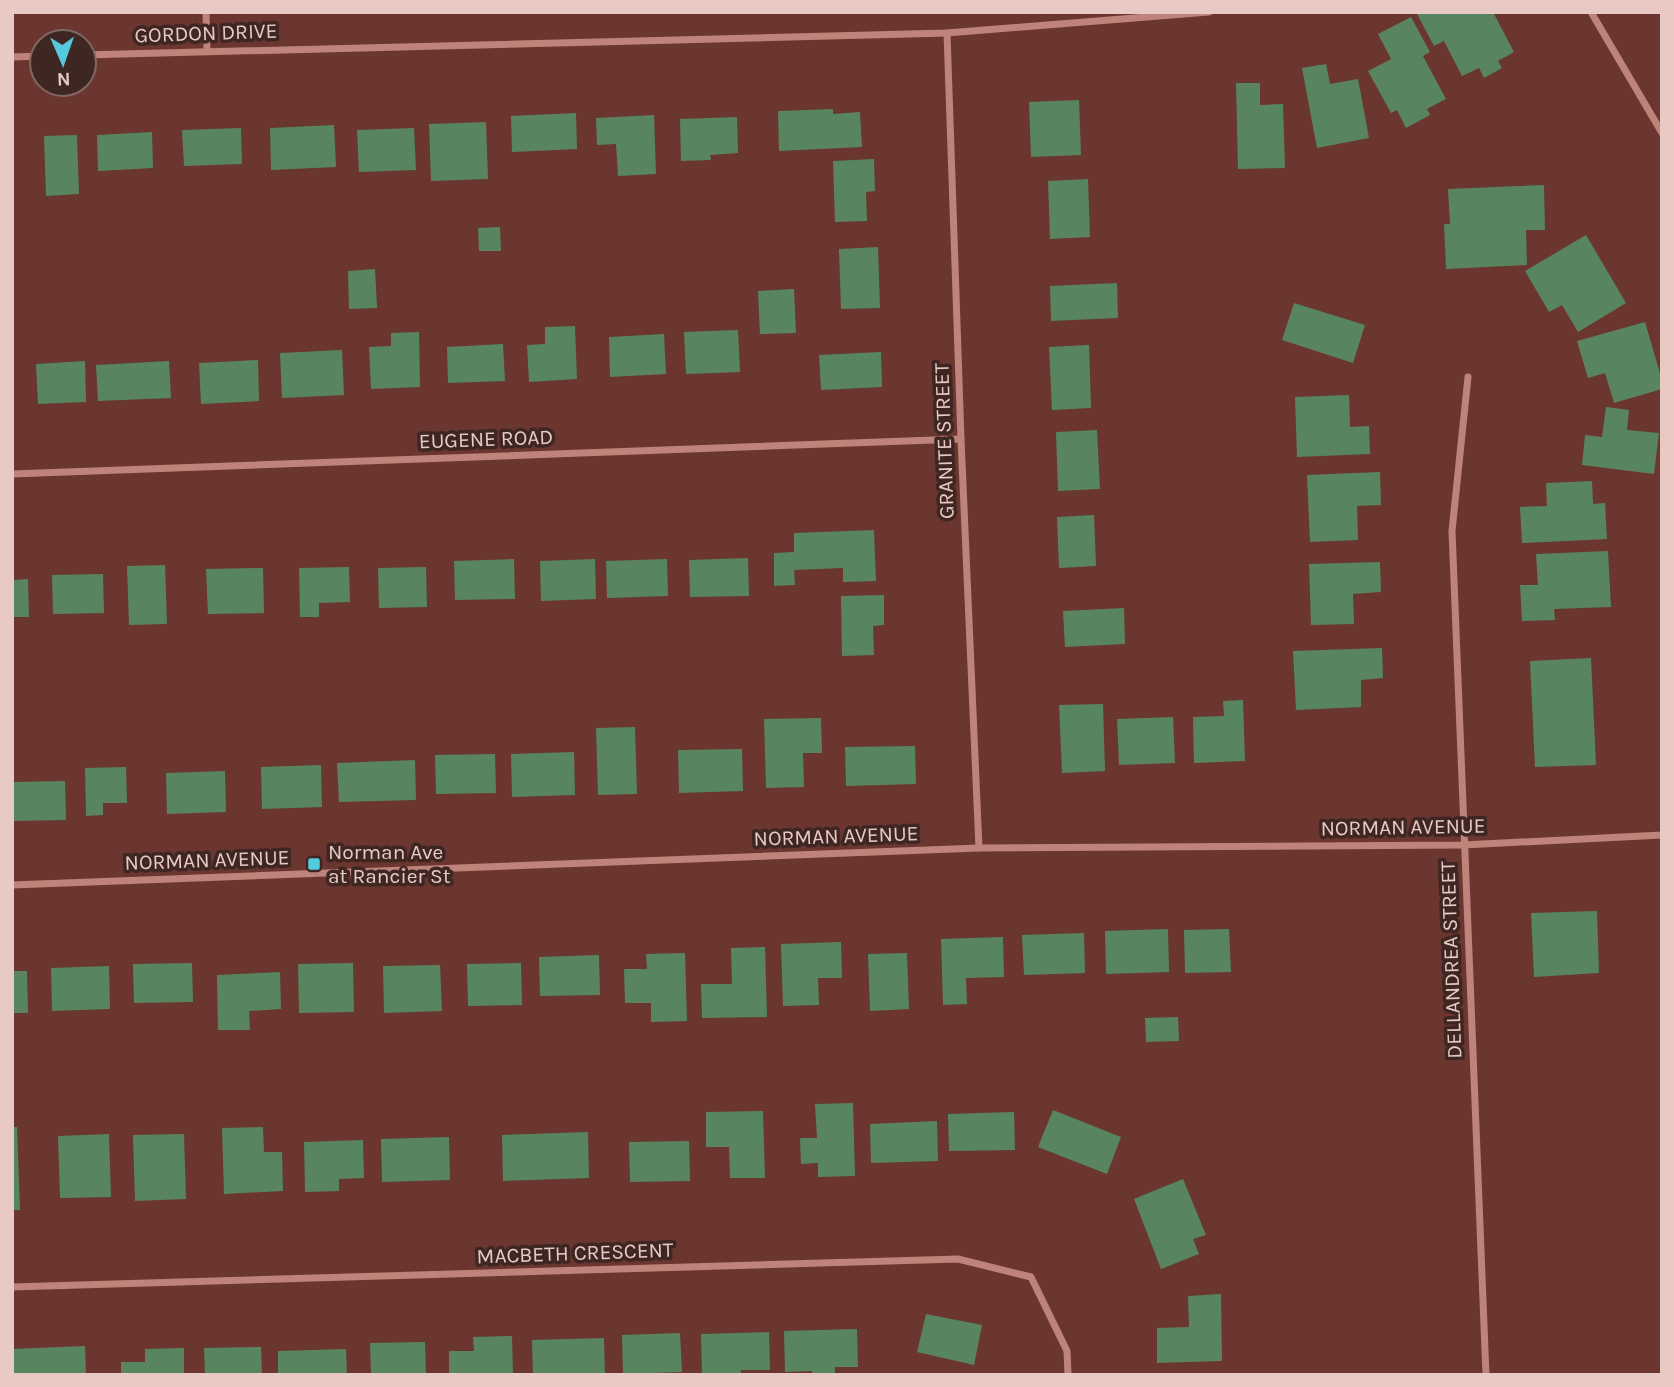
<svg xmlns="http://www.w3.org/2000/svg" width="1674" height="1387" viewBox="0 0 1674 1387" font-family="Karla,sans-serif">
<rect width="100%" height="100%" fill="#6a362f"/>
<g fill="#588560">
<path d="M1420 12H1493L1514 52 1498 61 1502 68 1484 78 1479 68 1462 76 1444 41 1434 46 1417 14Z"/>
<path d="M1411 17 1430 52 1423 56 1446 99 1427 109 1430 115 1406 128 1397 110 1391 113 1368 71 1391 59 1378 34Z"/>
<path d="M1326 64 1330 84 1358 79 1369 138 1317 148 1302 68Z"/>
<path d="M1236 83H1260V105L1283 104 1285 168 1238 169Z"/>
<path d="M1079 100 1081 155 1031 157 1029 102Z"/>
<path d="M833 109V114L860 112 862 147 779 151 778 111Z"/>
<path d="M576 113 577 149 512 152 511 116Z"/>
<path d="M654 115 656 174 618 176 616 144 597 145 596 118Z"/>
<path d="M737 117 738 153 710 155 711 160 681 161 680 119Z"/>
<path d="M486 122 488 179 431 181 429 124Z"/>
<path d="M334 125 336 167 271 170 270 128Z"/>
<path d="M241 128 242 164 184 166 182 130Z"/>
<path d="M414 128 416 170 359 172 357 130Z"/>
<path d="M152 132 153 168 98 171 97 135Z"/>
<path d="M77 135 79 194 46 196 44 136Z"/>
<path d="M874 159 875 191 866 192 867 221 835 222 833 161Z"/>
<path d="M1088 179 1090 237 1050 239 1048 181Z"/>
<path d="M1544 185 1545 230H1526L1527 265 1446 269 1444 224H1450L1448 189Z"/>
<path d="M500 227 501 251H479L478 228Z"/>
<path d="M1586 235 1626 303 1578 332 1562 305 1549 312 1525 271Z"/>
<path d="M878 247 880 308 841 309 839 249Z"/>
<path d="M375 269 377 308 349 309 348 271Z"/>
<path d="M1117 283 1118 318 1051 321 1050 286Z"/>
<path d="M794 289 796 333 760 334 758 291Z"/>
<path d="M1294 303 1365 325 1353 363 1282 340Z"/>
<path d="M1645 322 1662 380V389L1614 403 1605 373 1588 378 1577 341Z"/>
<path d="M575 326 577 379 529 382 527 345 545 344V327Z"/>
<path d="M738 330 740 372 686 374 684 332Z"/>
<path d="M419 332 420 387 371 389 369 347 391 346V333Z"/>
<path d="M664 334 666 374 610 377 609 337Z"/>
<path d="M503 344 505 381 448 383 447 347Z"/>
<path d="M1089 345 1091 408 1052 410 1049 347Z"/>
<path d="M342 350 344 395 282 398 280 353Z"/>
<path d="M881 352 882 387 821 390 819 355Z"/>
<path d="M258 360 259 401 201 404 199 363Z"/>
<path d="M85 361 86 402 38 404 36 364Z"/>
<path d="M169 361 171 398 98 401 96 365Z"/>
<path d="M1349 395 1350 427 1369 426 1370 454 1297 457 1295 397Z"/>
<path d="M1606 407 1629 410 1627 430 1659 433 1654 474 1582 465 1585 435 1602 437Z"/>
<path d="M1097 430 1100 489 1058 491 1056 432Z"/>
<path d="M1380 472 1381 505 1357 506 1358 540 1310 542 1307 475Z"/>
<path d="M1592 481 1593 504 1605 503 1607 539 1522 543 1520 507 1547 506 1546 483Z"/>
<path d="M1094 515 1096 566 1059 568 1057 517Z"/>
<path d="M874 530 876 581 843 582V568L794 570 795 585 774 586V553L794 552V533Z"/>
<path d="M1608 551 1611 607 1554 609 1555 620 1522 621 1520 585H1538L1536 554Z"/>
<path d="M748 558 749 596 690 597 689 560Z"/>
<path d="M514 559 515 599 455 600 454 561Z"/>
<path d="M595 559 596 599 541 601 540 561Z"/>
<path d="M667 559 668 596 607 598 606 561Z"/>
<path d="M1380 562 1381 592 1353 594 1354 624 1311 625 1309 564Z"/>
<path d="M165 565 167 624 129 625 127 566Z"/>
<path d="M349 567 350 602 319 603V617H300L299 568Z"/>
<path d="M426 567 427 607 379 608 378 568Z"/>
<path d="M263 568 264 613 208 614 206 569Z"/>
<path d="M103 574 104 613 53 614 52 575Z"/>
<path d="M28 579 29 617H12V580Z"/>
<path d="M884 595V625L873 626 874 655 842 656 841 596Z"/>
<path d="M1124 608 1125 644 1065 647 1063 611Z"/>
<path d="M1382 648 1383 678 1361 680V707L1296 710 1293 651Z"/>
<path d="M1591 658 1596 765 1535 767 1530 661Z"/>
<path d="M1243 700 1245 761 1194 763 1193 717 1224 716 1223 701Z"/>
<path d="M1103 704 1105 771 1062 773 1059 705Z"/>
<path d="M1173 717 1175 763 1119 765 1117 719Z"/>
<path d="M821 718 822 753H803L804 787 766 788 764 719Z"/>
<path d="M635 727 637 794 598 795 596 728Z"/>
<path d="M915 746 916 784 846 786 845 747Z"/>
<path d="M742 749 743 791 679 793 678 750Z"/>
<path d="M574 752 575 795 512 797 511 754Z"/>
<path d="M495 754 496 793 436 794 435 755Z"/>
<path d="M415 760 416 800 339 802 337 763Z"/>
<path d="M321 765 322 807 262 809 261 767Z"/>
<path d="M126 767 127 803H103V815L86 816 85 768Z"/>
<path d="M225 771 226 812 167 814 166 773Z"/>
<path d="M65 781 66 820 12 821V782Z"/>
<path d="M1597 911 1599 973 1534 977 1531 913Z"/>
<path d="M1168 929 1169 972 1106 974 1105 931Z"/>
<path d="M1229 929 1231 972 1185 973 1184 930Z"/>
<path d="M1084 933 1085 973 1024 975 1022 935Z"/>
<path d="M1003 937 1004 977 966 978 967 1004 943 1005 941 939Z"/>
<path d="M841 942 842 978H818L819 1005 783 1006 781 944Z"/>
<path d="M765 947 767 1017 702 1018 701 984H732L731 948Z"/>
<path d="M685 953 687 1021 651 1022V1003H625L624 969H647L646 954Z"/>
<path d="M907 953 909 1009 870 1011 868 954Z"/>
<path d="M599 955 600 995 540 996 539 957Z"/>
<path d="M192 963 193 1002 134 1003 133 964Z"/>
<path d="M353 963 354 1012 299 1013 298 964Z"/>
<path d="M521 963 522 1005 468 1006 467 964Z"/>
<path d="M440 965 442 1011 384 1013 383 966Z"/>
<path d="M109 966 110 1009 52 1011 51 968Z"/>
<path d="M12 971H27L28 1013H12Z"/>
<path d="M280 972 281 1009 249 1011 250 1030H218L217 975Z"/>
<path d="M1178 1017 1179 1041 1146 1042 1145 1018Z"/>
<path d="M853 1103 855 1176 818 1177V1163L801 1164 800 1138H817L815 1104Z"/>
<path d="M1053 1110 1121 1137 1107 1174 1038 1147Z"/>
<path d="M763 1111 765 1178H730L729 1147H706V1112Z"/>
<path d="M1014 1112 1015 1150 949 1151 948 1114Z"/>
<path d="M937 1121 938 1161 871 1163 870 1124Z"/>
<path d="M12 1127H17L20 1210H12Z"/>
<path d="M263 1127 264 1152H282L283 1191 224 1194 222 1128Z"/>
<path d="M588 1132 589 1178 503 1181 502 1135Z"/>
<path d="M109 1134 111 1197 60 1198 58 1136Z"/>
<path d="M184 1134 186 1199 135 1201 133 1135Z"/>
<path d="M449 1137 450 1180 382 1182 381 1139Z"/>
<path d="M363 1140 364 1178 339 1179V1191L305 1192 304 1142Z"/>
<path d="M689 1141 690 1181 630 1182 629 1142Z"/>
<path d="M1183 1179 1206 1235 1193 1239 1199 1254 1161 1269 1134 1199Z"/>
<path d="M1221 1294 1222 1361 1157 1363V1328L1189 1327 1188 1296Z"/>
<path d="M926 1314 982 1325 974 1365 917 1352Z"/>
<path d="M857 1329 858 1367H835V1375H813L812 1371 785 1372 784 1331Z"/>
<path d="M769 1332 770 1370H741V1375H702L701 1334Z"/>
<path d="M680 1333 682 1372 623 1374 622 1335Z"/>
<path d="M512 1336 513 1375H449V1351H474L473 1337Z"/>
<path d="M604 1338 605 1375H533L532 1340Z"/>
<path d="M425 1342 426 1375H371L370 1343Z"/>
<path d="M85 1346 86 1375H12V1349Z"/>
<path d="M261 1347 262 1375H205L204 1348Z"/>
<path d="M184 1348V1375H121V1362H145V1349Z"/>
<path d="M346 1349 347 1375H278V1351Z"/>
</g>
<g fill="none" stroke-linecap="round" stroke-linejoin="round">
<g stroke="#be837a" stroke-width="7">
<path d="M206 12 207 50"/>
<path d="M1591 12 1662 133"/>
<path d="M947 33 961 439 979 848"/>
<path d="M84 55 947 33 1209 12"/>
<path d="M12 57 42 56"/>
<path d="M1468 377 1452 531 1486 1375"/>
<path d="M12 474 961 439"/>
<path d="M12 885 979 848 1463 845 1662 835"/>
<path d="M12 1287 958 1259 1031 1277 1067 1351 1068 1375"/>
</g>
</g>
<rect fill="#54cadc" stroke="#3e2623" stroke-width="2.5" x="307" y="857" width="14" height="14" rx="3.5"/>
<g text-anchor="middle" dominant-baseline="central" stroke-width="7" stroke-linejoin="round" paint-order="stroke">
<g font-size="21" fill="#e9c9c3" stroke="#3e2623">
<text transform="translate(206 33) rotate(-2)">GORDON DRIVE</text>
<text transform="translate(486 439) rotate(-2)">EUGENE ROAD</text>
<text transform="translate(944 441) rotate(-92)">GRANITE STREET</text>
<text transform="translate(1403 827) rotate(-1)">NORMAN AVENUE</text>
<text transform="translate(836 836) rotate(-2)">NORMAN AVENUE</text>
<text transform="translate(207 860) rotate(-2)">NORMAN AVENUE</text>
<text transform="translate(1451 960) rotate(-92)">DELLANDREA STREET</text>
<text transform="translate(575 1253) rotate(-2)">MACBETH CRESCENT</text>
</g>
<g font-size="21" fill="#e9c9c3" stroke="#3e2623" text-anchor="start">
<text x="328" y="852">Norman Ave<tspan x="328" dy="24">at Rancier St</tspan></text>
</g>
</g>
<rect width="1674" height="1387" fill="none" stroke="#e9c9c3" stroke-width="28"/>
<g transform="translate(63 63) rotate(178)"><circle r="33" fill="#3e2623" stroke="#826763" stroke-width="2"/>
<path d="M0-5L12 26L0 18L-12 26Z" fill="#54cadc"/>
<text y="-10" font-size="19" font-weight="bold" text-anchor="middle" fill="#e9c9c3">N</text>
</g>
</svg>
